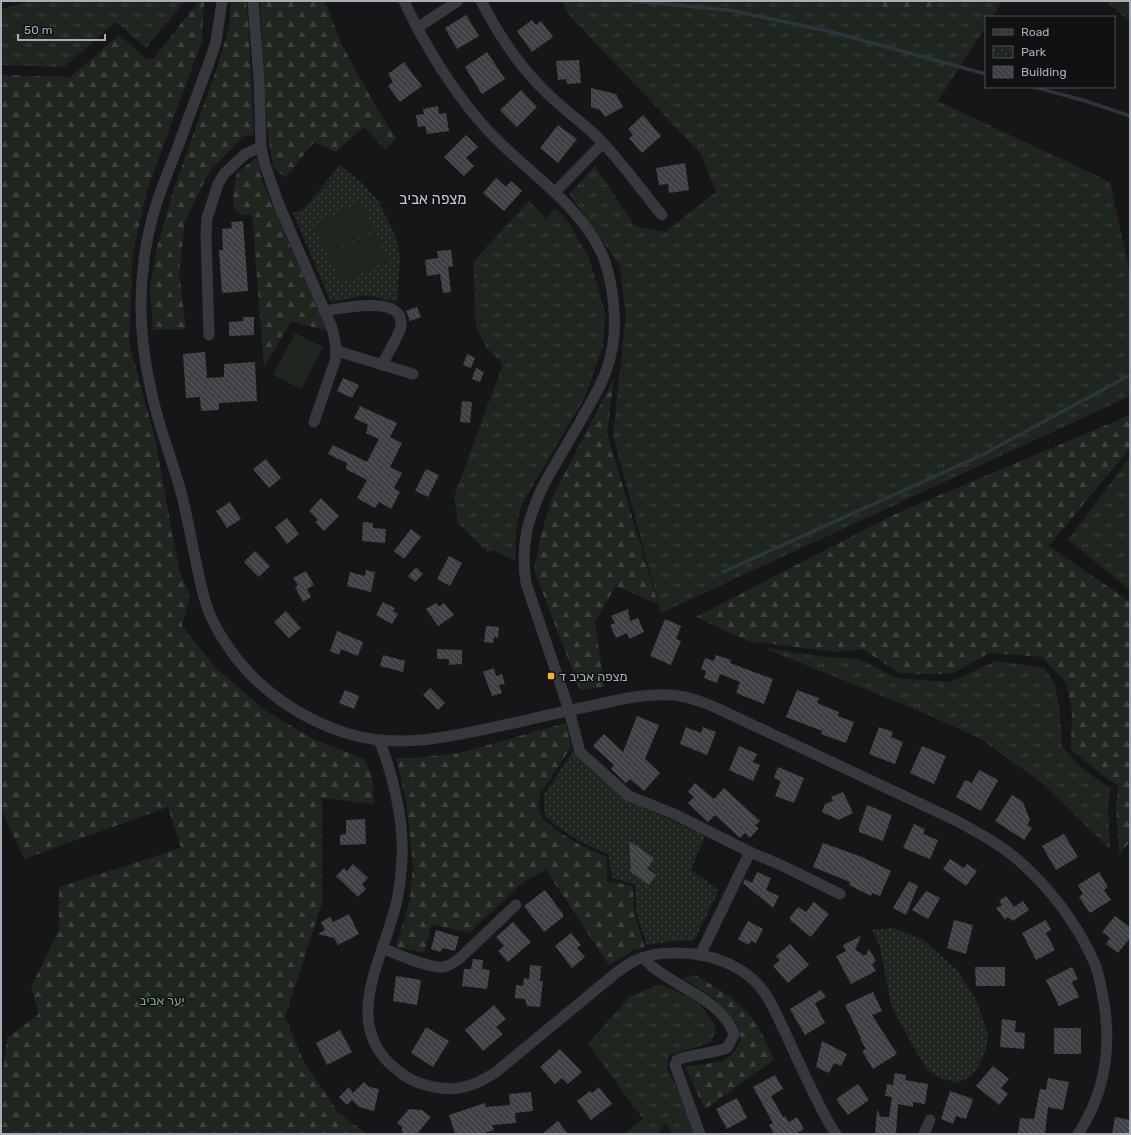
<svg xmlns="http://www.w3.org/2000/svg" width="1131" height="1135" viewBox="0 0 1131 1135" font-family="Rubik,'Noto Sans Hebrew',sans-serif">
<defs>
<pattern id="grass-tufts" width="24" height="20" patternUnits="userSpaceOnUse"><rect width="24" height="20" fill="#1e261f"/><path d="M3 7l-1-3M5 7V3M7 7l1-3M15 17l-1-3M17 17v-4M19 17l1-3" fill="none" stroke="#3c433d"/></pattern>
<pattern id="forest-firs" width="22" height="20" patternUnits="userSpaceOnUse"><rect width="22" height="20" fill="#1e261f"/><path d="M5 1l3.5 6h-7zM16 11l3.5 6h-7z" fill="#3c433d"/></pattern>
<pattern id="park-dots" width="8" height="8" patternUnits="userSpaceOnUse"><rect width="8" height="8" fill="#1e261f"/><path d="M2 2h.1M6 6h.1" fill="none" stroke="#3c433d" stroke-width="1.8" stroke-linecap="round"/></pattern>
<pattern id="building-back-hatch" width="6" height="6" patternUnits="userSpaceOnUse"><rect width="6" height="6" fill="#404145"/><path d="M-1 5l2 2M0 0l6 6M5-1l2 2" fill="none" stroke="#595a5e"/></pattern>
</defs>
<rect width="100%" height="100%" fill="#161618"/>
<g fill="url(#grass-tufts)">
<path d="M30 1H185L146 48 116 22 64 67 1 65V9Z"/>
<path d="M562 1H1002L992 17H986V26L938 101 1110 182 1130 273V396L661 613 613 436 626 314 619 264 569 194 595 166 635 226 665 232 716 192 701 154 569 15Z"/>
<path d="M1106 1H1130V22Z"/>
<path d="M529 201 546 219 555 208 567 220 589 258 605 312 603 346 584 399 521 506 516 529 515 561 493 550 488 553 458 523 454 497 503 364 486 347 476 327 473 262Z"/>
<path d="M1130 457V590L1068 540Z"/>
<path d="M764 648 826 657 860 659 897 678 950 682 996 661 1045 668 1055 685 1060 713 1062 746 1080 767 1111 789 1108 805 1110 849 1042 783 981 739 922 712Z"/>
<path d="M660 984 691 998 704 1009 714 1024 716 1031 711 1042 681 1052 669 1055 667 1069 700 1134H673L665 1122 659 1134H624L643 1119 588 1044 629 997Z"/>
</g>
<g fill="url(#forest-firs)">
<path d="M199 1H204L202 41 147 190 133 252 129 342 155 439 179 570 190 595 182 626 217 669 266 711 313 739 365 759 372 778 374 804 322 798V903L285 1017 304 1062 338 1112 367 1134H1V1086L7 1038 39 1014 31 987 59 930V887L181 848 168 807 24 859 1 809V75L70 77 119 35 146 58 153 59Z"/>
<path d="M231 1H246L248 16 254 135 244 136 209 172 185 221 179 273 186 329 153 330 150 288 156 251 174 188 217 68 229 27Z"/>
<path d="M260 1H325L341 43 377 109 396 138 386 150 364 127 336 152 314 142 285 178 273 167 267 128Z"/>
<path d="M873 1H931L935 12 887 10Z"/>
<path d="M257 157 263 183 327 331 291 321 264 368 252 215H241L233 206V193L237 173Z"/>
<path d="M614 378 607 433 658 604 616 586 595 621 604 687 580 690 534 570 542 531 552 498Z"/>
<path d="M1130 415V448L1049 546 1130 602V842L1119 854 1116 804 1119 786 1105 777 1071 750 1072 712 1066 683 1042 657 989 653 951 674H922L900 673 862 649 838 652 748 641 696 617 895 514Z"/>
<path d="M566 723 571 747 540 794 539 807 542 818 559 832 580 845 607 857V881L633 886 634 913 645 948 634 950 609 965 546 870 523 882 469 933 432 924 424 953 396 947 410 899 413 865 406 800 396 758H414L459 753Z"/>
<path d="M695 975C719 989 746 1004 760 1030 765 1040 770 1050 774 1060L705 1109 685 1067 723 1061 735 1051 741 1040 737 1024 716 1000 683 978Z"/>
</g>
<g fill="url(#park-dots)">
<path d="M340 165 362 183 379 202 396 237 400 257 397 302 366 295 331 302 293 213 303 210Z"/>
<path d="M573 751 612 787 647 809 705 836 691 870 719 890 694 941H674L647 945 636 912 635 884 612 878 608 854 579 841 559 828 546 817 544 810V795Z"/>
<path d="M892 928 922 939 957 970 977 1002 988 1034 986 1050 979 1065 970 1077 957 1083 938 1077 926 1068 919 1057 891 1005 880 947 872 930Z"/>
</g>
<g fill="#1e261f">
<path d="M361 202 374 230 327 252 314 224Z"/>
<path d="M375 233 388 261 341 283 328 255Z"/>
<path d="M295 333 323 347 301 389 273 375Z"/>
</g>
<g fill="none" stroke-linecap="round" stroke-linejoin="round">
<g stroke="#2c353c" stroke-width="3.5">
<path d="M633 1 728 10 828 31 986 74"/>
<path d="M1034 87 1086 101 1130 116"/>
<path d="M723 572 982 455 1130 375"/>
</g>
</g>
<g fill="url(#building-back-hatch)">
<path d="M466 15 479 36 457 49 445 28Z"/>
<path d="M532 20 536 25 541 21 553 37 532 52 517 31Z"/>
<path d="M487 52 505 79 482 94 465 67Z"/>
<path d="M579 60 581 83 567 84 566 79 558 80 556 61Z"/>
<path d="M404 62 422 86 400 102 388 86 393 82 388 74Z"/>
<path d="M591 88 616 94 623 107 605 117 600 110 591 107Z"/>
<path d="M521 90 537 107 517 127 500 110Z"/>
<path d="M438 106 439 114 446 113 449 131 427 134 425 126 418 127 416 115 424 114 423 109Z"/>
<path d="M643 115 661 136 642 153 629 138 633 135 628 129Z"/>
<path d="M558 125 577 139 558 163 540 148Z"/>
<path d="M466 135 478 147 466 158 474 166 464 176 444 157Z"/>
<path d="M685 163 689 190 669 193 668 184 659 185 656 168Z"/>
<path d="M496 178 506 187 511 181 522 191 504 211 483 193Z"/>
<path d="M243 221 248 291 222 293 219 250H223L222 229 232 228 231 222Z"/>
<path d="M451 250 453 266 448 267 451 292 443 293 440 274 427 276 425 260 438 258 437 251Z"/>
<path d="M417 307 421 317 410 321 406 311Z"/>
<path d="M243 317H254V335L229 336V322L243 321Z"/>
<path d="M205 352 207 378 224 377V364L255 362 257 401 219 403V410L201 411 200 397 186 398 183 354Z"/>
<path d="M467 354 475 358 471 368 463 365Z"/>
<path d="M476 368 484 372 480 382 472 379Z"/>
<path d="M343 378 359 385 352 398 337 391Z"/>
<path d="M462 401 472 402 470 423 460 422Z"/>
<path d="M360 406 397 423 390 437 402 443 390 467 402 473 394 488 400 492 391 509 379 502 375 508 357 498 367 480 346 469 347 463 328 454 333 445 367 462 379 439 366 433 368 425 354 418Z"/>
<path d="M266 459 281 478 269 488 253 469Z"/>
<path d="M426 469 439 475 428 497 415 491Z"/>
<path d="M321 498 339 516 324 531 315 522 318 520 309 511Z"/>
<path d="M230 502 241 519 227 528 216 511Z"/>
<path d="M287 518 299 534 287 544 275 527Z"/>
<path d="M363 522 373 523V528L386 529 385 543 362 541Z"/>
<path d="M411 529 421 537 404 559 394 551Z"/>
<path d="M255 551 270 566 259 577 244 562Z"/>
<path d="M449 556 462 563 450 586 437 579Z"/>
<path d="M416 567 423 574 415 582 408 576Z"/>
<path d="M366 570 375 572 371 592 347 586 350 572 365 576Z"/>
<path d="M306 571 314 585 307 589 311 597 303 602 295 587 298 585 293 578Z"/>
<path d="M383 602 395 608 393 611 398 614 392 624 376 615Z"/>
<path d="M436 603 439 607 444 603 454 615 438 626 426 609Z"/>
<path d="M628 609 630 621 638 618 644 632 629 639 627 633 616 638 610 625 615 623 611 616Z"/>
<path d="M286 611 301 628 289 638 274 622Z"/>
<path d="M665 619 681 626 676 639 681 641 671 665 650 656Z"/>
<path d="M486 626 499 627 498 638 494 637 493 643 484 642Z"/>
<path d="M337 631 363 642 358 656 341 649 339 655 330 651Z"/>
<path d="M437 649 462 650V664L449 665V659H437Z"/>
<path d="M383 655 405 661 403 672 380 666Z"/>
<path d="M716 655 731 660 730 663 773 679 764 704 736 693 740 682 720 674 717 683 704 678 706 671 701 669 705 658 714 661Z"/>
<path d="M494 668 496 676 502 674 505 684 499 685 502 693 492 696 483 672Z"/>
<path d="M430 688 445 703 438 710 423 695Z"/>
<path d="M345 690 359 696 354 709 339 703Z"/>
<path d="M797 690 819 698 817 703 839 712 838 716 854 722 846 743 821 734 822 731 786 717Z"/>
<path d="M637 716 659 725 645 759 660 773 644 791 630 779 626 783 611 769 614 765 593 746 604 734 623 752Z"/>
<path d="M686 727 701 733 703 727 716 732 707 755 680 744Z"/>
<path d="M879 727 893 732 891 737 903 742 895 764 869 754Z"/>
<path d="M739 746 757 754 753 762 760 765 753 781 729 770Z"/>
<path d="M922 746 946 756 934 784 910 773Z"/>
<path d="M778 767 804 778 794 803 775 796 781 781 774 778Z"/>
<path d="M979 770 998 780 981 811 956 797 965 780 972 783Z"/>
<path d="M695 783 714 799 724 788 760 821 755 826 759 828 750 838 745 833 740 838 715 815 708 822 688 803 694 797 688 792Z"/>
<path d="M843 792 853 813 839 820 822 812 825 804 833 801 831 797Z"/>
<path d="M1012 795 1023 802 1030 820 1027 825 1032 828 1024 840 995 821Z"/>
<path d="M867 805 892 815 883 841 859 832V828Z"/>
<path d="M365 819 366 844 340 845V835L346 834V820Z"/>
<path d="M914 824 925 829 923 834 938 840 930 859 903 848Z"/>
<path d="M1064 834 1078 857 1056 870 1042 846Z"/>
<path d="M629 841 654 858 647 869 656 875 649 885 631 872Z"/>
<path d="M823 843 862 857 891 871 880 896 872 893 871 896 849 885 850 882 813 867Z"/>
<path d="M950 859 964 868 967 864 977 871 966 886 943 869Z"/>
<path d="M353 864 368 878 362 884 366 889 358 897 336 876 344 868 347 871Z"/>
<path d="M757 872 771 878 766 890 779 896 773 908 743 883 745 879 752 883Z"/>
<path d="M1099 872 1108 887 1104 890 1111 900 1090 913 1079 897 1083 894 1078 885Z"/>
<path d="M909 881 918 886 906 915 893 908Z"/>
<path d="M545 890 563 914V917L544 932 524 906Z"/>
<path d="M926 891 940 898 928 919 912 910Z"/>
<path d="M1006 896 1014 907 1023 901 1029 910 1013 921 1007 917 1005 920 996 908 1002 905 999 901Z"/>
<path d="M814 902 829 914 811 937 790 920V917L798 907 806 912Z"/>
<path d="M349 914 359 934 338 945 334 938 318 934 325 930 321 922 330 917 333 922Z"/>
<path d="M1115 916 1130 927V938L1118 953 1106 944 1110 938 1102 932Z"/>
<path d="M954 920 973 925 966 954 947 948Z"/>
<path d="M1046 920 1051 930 1046 933 1055 950 1036 960 1022 933Z"/>
<path d="M748 921 763 929 756 943 751 941 749 945 738 939Z"/>
<path d="M513 922 531 942 508 962 498 951 504 946 496 937Z"/>
<path d="M436 930 459 937 455 951 443 948 440 952 431 949Z"/>
<path d="M571 933 581 945 577 948 585 957 572 968 555 946Z"/>
<path d="M861 936 855 950 861 953 862 955H866L869 949 876 961 872 964 876 971 851 984 836 956 846 951 843 945Z"/>
<path d="M790 944 809 965 788 983 773 966 780 960 776 956Z"/>
<path d="M473 959 483 960 482 969 490 970 487 989 462 986 464 969H471Z"/>
<path d="M530 965 541 966 540 981H543L540 1007 527 1006 525 999 515 998 516 985 523 986 524 978 529 979Z"/>
<path d="M975 967H1005V986H976Z"/>
<path d="M1072 967 1078 979 1072 982 1079 997 1059 1006 1046 980Z"/>
<path d="M396 976 421 980 417 1005 393 1001Z"/>
<path d="M821 990 826 997 815 1003 825 1023 805 1035 790 1009Z"/>
<path d="M873 992 882 1011 872 1015 897 1054 873 1069 862 1051 866 1049 860 1039 861 1038 845 1005Z"/>
<path d="M494 1005 506 1019 496 1027 503 1034 483 1051 465 1030Z"/>
<path d="M1002 1019 1016 1021 1015 1032 1025 1033 1024 1049 1000 1047Z"/>
<path d="M426 1027 449 1041 433 1067 411 1053Z"/>
<rect x="1054" y="1028" width="27" height="26"/>
<path d="M340 1030 352 1052 327 1065 316 1043Z"/>
<path d="M822 1041 847 1054 841 1066 834 1063 829 1073 816 1067Z"/>
<path d="M560 1049 582 1072 568 1084 562 1078 555 1084 540 1067Z"/>
<path d="M993 1066 1009 1079 1001 1088 1008 1094 999 1105 976 1086Z"/>
<path d="M895 1073 906 1075 905 1080 928 1084 925 1104 913 1102V1107L898 1104 896 1134H875L877 1110 881 1117H889L892 1097 885 1096 887 1084 893 1085Z"/>
<path d="M775 1075 783 1089 771 1096 783 1117 785 1116 789 1122 797 1117 804 1129 795 1134H774L769 1125 773 1123 753 1087Z"/>
<path d="M1048 1078 1069 1082 1063 1110 1048 1107 1045 1134H1018L1020 1118 1034 1119 1040 1089 1046 1090Z"/>
<path d="M364 1082 369 1087 379 1089 374 1111 359 1107 352 1100 347 1105 339 1097 349 1087 353 1093Z"/>
<path d="M858 1084 869 1100 848 1115 836 1099Z"/>
<path d="M599 1087 612 1104 591 1120 577 1101 590 1091 592 1093Z"/>
<path d="M950 1091 973 1099 966 1119 956 1116 953 1124 941 1119Z"/>
<path d="M531 1092 533 1111 515 1113 516 1123 492 1125 494 1130 481 1134H455L449 1115 485 1103 486 1107 510 1105 509 1094Z"/>
<path d="M737 1098 747 1118 727 1129 716 1109Z"/>
<path d="M409 1109 422 1110 431 1117 417 1134H402V1127L397 1123Z"/>
<path d="M1115 1117 1130 1120V1134H1112Z"/>
<path d="M558 1121 568 1134H542Z"/>
</g>
<g fill="none" stroke-linecap="round" stroke-linejoin="round">
<g stroke="#37383d" stroke-width="11">
<path d="M222 1 216 42 210 60C199 90 188 119 177 149 162 186 149 219 144 260 138 304 141 347 151 390 158 426 173 461 182 496 191 532 196 570 206 604 211 620 221 637 231 651 259 690 302 720 349 734 403 750 456 735 509 724 549 715 588 706 628 698 666 692 685 693 721 710L957 821C978 833 1000 844 1018 860 1050 888 1077 924 1094 962 1099 973 1101 986 1103 997 1112 1046 1106 1092 1078 1134"/>
<path d="M253 1 259 80 261 147 265 165 279 205 332 328C335 340 337 349 335 361L314 422"/>
<path d="M404 1C425 46 451 88 483 125 522 170 578 200 603 256 607 267 610 279 612 291 615 311 616 333 611 354 606 379 592 400 580 422 568 442 557 462 545 482 528 517 520 544 526 583L569 710 580 752 629 796 672 813 750 852"/>
<path d="M481 1C499 36 521 69 550 96 567 112 586 125 602 142 624 165 642 191 662 215"/>
<path d="M417 28 458 1"/>
<path d="M555 192 603 143"/>
<path d="M324 311C342 308 405 294 401 326 400 334 386 356 382 365"/>
<path d="M209 335 206 235 207 218 218 184 224 174 245 154 261 147"/>
<path d="M337 351 413 374"/>
<path d="M379 740C393 774 404 822 402 858 401 877 399 897 393 915 380 963 346 1020 389 1063 398 1071 407 1079 419 1083 448 1093 470 1090 496 1072L616 973C622 969 628 964 634 961 651 952 675 952 694 954 718 957 745 968 761 988 771 1000 777 1016 784 1030 793 1050 802 1069 811 1088 819 1104 826 1120 836 1134"/>
<path d="M382 948C395 953 430 969 443 967 450 966 455 962 460 958L516 905"/>
<path d="M700 955 750 852 783 866 840 894"/>
<path d="M643 958C647 961 650 965 654 968 679 988 725 1003 734 1035L727 1048C710 1054 693 1054 677 1060L675 1065 700 1134"/>
<path d="M924 1134 930 1120"/>
</g>
</g>
<rect fill="#f2b134" stroke="#111113" stroke-width="1.5" x="547" y="672" width="8" height="8" rx="2"/>
<g text-anchor="middle" dominant-baseline="central" stroke-width="3" stroke-linejoin="round" paint-order="stroke">
<g font-size="13" fill="#a8adb8" stroke="#111113" text-anchor="start">
<text x="559" y="676">מצפה אביב ד</text>
</g>
<g font-size="13" fill="#7fa381" stroke="#111113">
<text x="162" y="1000">יער אביב</text>
</g>
<g font-size="15" fill="#c9ccd4" stroke="#111113">
<text x="433" y="199">מצפה אביב</text>
</g>
</g>
<rect width="1131" height="1135" fill="none" stroke="#a8adb8" stroke-width="4"/>
<rect x="985" y="16" width="130" height="72" fill="#111113" stroke="#4d4f55"/>
<rect x="993" y="29" width="20" height="6" fill="#37383d" stroke="#4d4f55"/>
<text x="1021" y="36" font-size="12" fill="#a8adb8">Road</text>
<rect x="993" y="46" width="20" height="12" fill="url(#park-dots)" stroke="#4d4f55"/>
<text x="1021" y="56" font-size="12" fill="#a8adb8">Park</text>
<rect x="993" y="66" width="20" height="12" fill="url(#building-back-hatch)" stroke="#4d4f55"/>
<text x="1021" y="76" font-size="12" fill="#a8adb8">Building</text>
<path d="M18 34v6h87v-6" fill="none" stroke="#a8adb8" stroke-width="2"/>
<text x="24" y="34" font-size="12" fill="#a8adb8" stroke="#111113" stroke-width="3" paint-order="stroke">50 m</text>
</svg>
